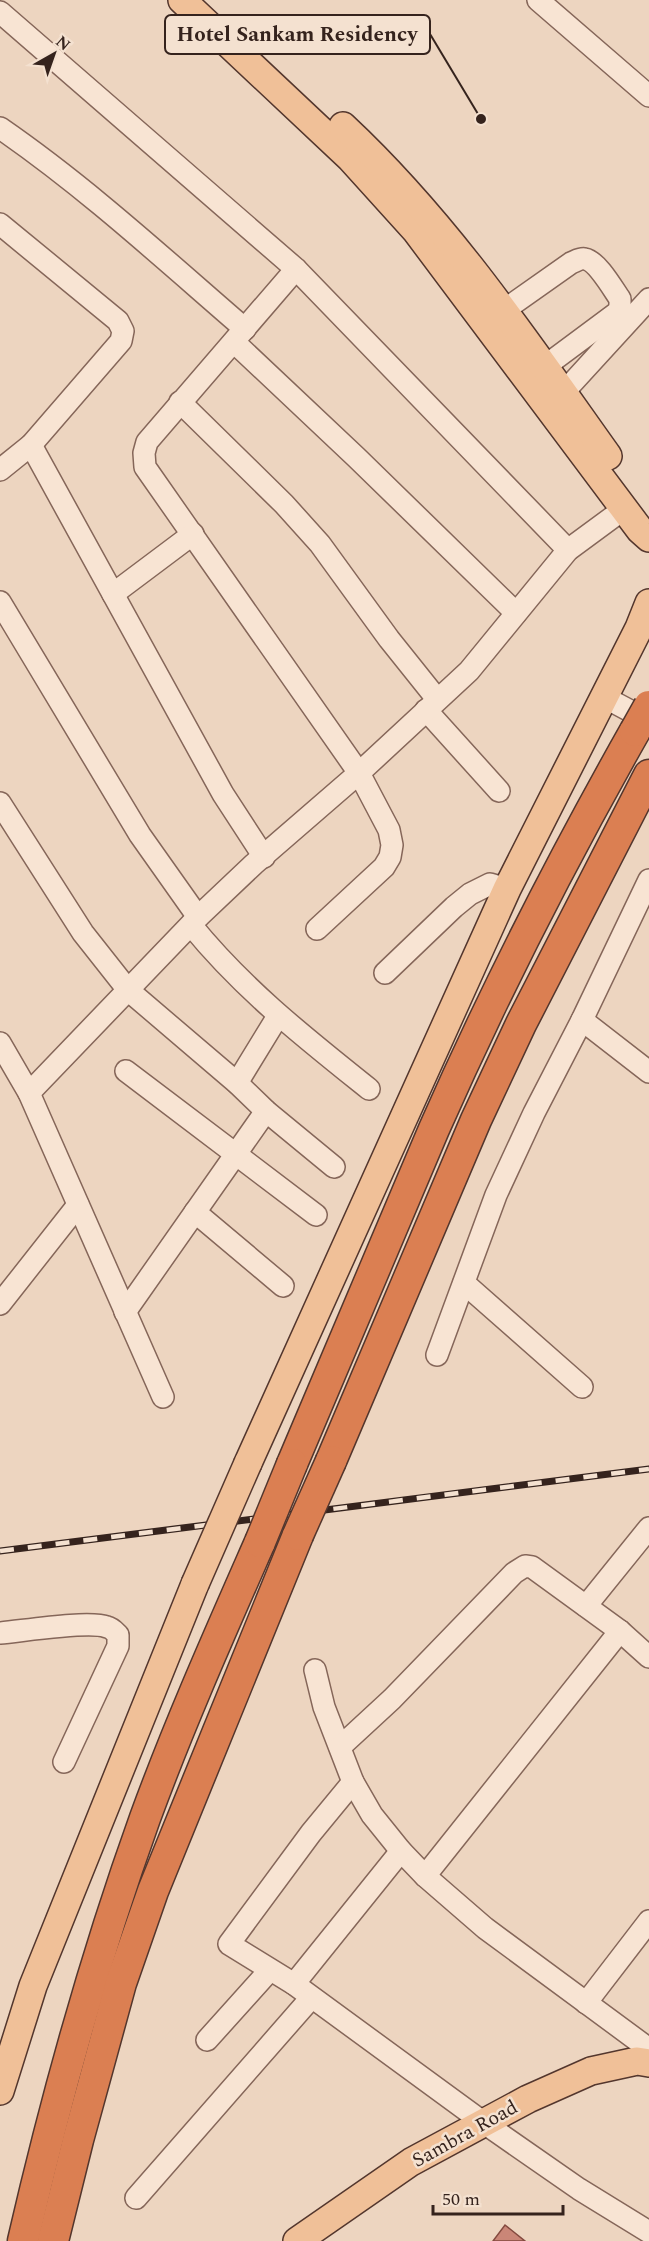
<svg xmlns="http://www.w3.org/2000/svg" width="649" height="2241" viewBox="0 0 649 2241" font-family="Spectral,serif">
<rect width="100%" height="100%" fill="#edd5c0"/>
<path fill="#ca8677" stroke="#844a3f" stroke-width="1.5" d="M505 2225 525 2241H493Z"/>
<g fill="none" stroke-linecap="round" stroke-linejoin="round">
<g stroke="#856659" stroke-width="24">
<g id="minor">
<path d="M538 0 649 96"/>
<path d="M0 12 296 269 568 550"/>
<path d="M0 128C87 188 165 260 245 329"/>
<path d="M0 224 118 321 123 331 121 341 31 445 0 470"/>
<path d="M296 269 147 442 144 453 145 467 359 773 389 830 392 845 390 857 384 867 317 929"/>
<path d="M503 311 571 263C576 261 580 258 585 259 597 261 613 289 620 299V306L618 312 544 367"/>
<path d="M234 342 356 457 516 613"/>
<path d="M563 393 649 299"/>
<path d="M180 402 284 504 320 544 389 639 437 699"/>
<path d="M31 445 223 794 264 857"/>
<path d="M113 594 193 534"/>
<path d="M0 602 140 835 198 917"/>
<path d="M604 697 649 721"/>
<path d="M426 710 499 791"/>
<path d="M0 803 83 933 128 990 237 1083 266 1111 334 1167"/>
<path d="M191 925C244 990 304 1037 369 1089"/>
<path d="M385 973 454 907 470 894 490 884 507 889"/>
<path d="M582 1020 649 1072"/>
<path d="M0 1043 29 1093 163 1397"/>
<path d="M126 1071 316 1215"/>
<path d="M237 1083 278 1016"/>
<path d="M29 1093 198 917 254 864 359 773 469 671 568 550 625 508"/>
<path d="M195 1212 283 1286"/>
<path d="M464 1283 582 1387"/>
<path d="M0 1304 78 1205"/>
<path d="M125 1312 266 1111"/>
<path d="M437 1355 496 1195 534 1113 582 1020 649 880"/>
<path d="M586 1606 649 1528"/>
<path d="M0 1633C23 1631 89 1620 107 1627 112 1628 115 1632 118 1635V1646L64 1762"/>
<path d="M315 1670 324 1707 353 1782 372 1815 401 1851 425 1876 485 1928 649 2049"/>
<path d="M340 1747 392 1699 514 1573 525 1566 532 1567 620 1631 649 1657"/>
<path d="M353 1782 311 1833 229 1944 294 1984 484 2123 579 2189 649 2232"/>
<path d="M425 1876 620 1631"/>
<path d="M294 1984 401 1851"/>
<path d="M586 2003 649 1921"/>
<path d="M207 2040 270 1970"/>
<path d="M136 2198 311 1998"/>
</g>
</g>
<g stroke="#53362d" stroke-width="30">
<g id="major">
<path d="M182 0 350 158 416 231 640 530 649 538"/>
<path d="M343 126C447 223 526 341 608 456"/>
<path d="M248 1463 507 889 639 628 649 603"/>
<path d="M0 2091 33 1986 195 1584"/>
<path d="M297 2241 411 2162 528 2099 591 2071 637 2061 649 2063"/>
</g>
</g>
<g stroke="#53362d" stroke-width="33">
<g id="highway">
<path d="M331 1461 476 1120 521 1024 649 775"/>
<path d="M292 1464C340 1352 386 1240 434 1129 494 993 562 860 635 731"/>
<path d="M23 2241C56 2098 95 1957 145 1818 179 1725 220 1633 260 1542"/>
<path d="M53 2241 78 2140 121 1983 153 1891 298 1535"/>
</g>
</g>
<use href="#minor" stroke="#f8e4d3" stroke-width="21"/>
<use href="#major" stroke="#f0c098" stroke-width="27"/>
<use href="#highway" stroke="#db7f52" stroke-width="30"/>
<g stroke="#35231d" stroke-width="7">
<path id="rail" d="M0 1551 649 1469"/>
</g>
<use href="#rail" stroke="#f4e1d0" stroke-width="4.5" stroke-dasharray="14" stroke-linecap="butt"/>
<g stroke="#53362d" stroke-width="30" stroke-linecap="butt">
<path id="major-bridge" d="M195 1584 248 1463"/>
</g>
<g stroke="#53362d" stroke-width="33" stroke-linecap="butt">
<g id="highway-bridge">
<path d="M635 731 649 706"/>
<path d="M298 1535 331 1461"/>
<path d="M260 1542 292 1464"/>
</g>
</g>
<use href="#major-bridge" stroke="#f0c098" stroke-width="27"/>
<use href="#highway-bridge" stroke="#db7f52" stroke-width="30"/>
</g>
<g text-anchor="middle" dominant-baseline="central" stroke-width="5" stroke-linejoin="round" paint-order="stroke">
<g font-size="20" fill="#35231d" stroke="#f4e1d0">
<text transform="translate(465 2134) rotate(-29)">Sambra Road</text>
</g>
</g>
<path fill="none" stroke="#35231d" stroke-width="2" d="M481 119L430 34"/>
<circle fill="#35231d" stroke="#f4e1d0" stroke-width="2" cx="481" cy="119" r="6"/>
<rect fill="#f4e1d0" stroke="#35231d" stroke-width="2" x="165" y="15" width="265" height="39" rx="6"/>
<g font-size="21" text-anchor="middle" font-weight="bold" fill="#35231d">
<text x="297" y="41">Hotel Sankam Residency</text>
</g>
<g transform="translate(54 54) rotate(40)" stroke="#f4e1d0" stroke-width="4.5" paint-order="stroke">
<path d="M0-4.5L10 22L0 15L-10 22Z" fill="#35231d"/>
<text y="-9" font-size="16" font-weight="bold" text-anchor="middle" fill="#35231d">N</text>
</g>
<path d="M433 2205v9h130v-9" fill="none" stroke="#35231d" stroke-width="3"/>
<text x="442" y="2205" font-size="18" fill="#35231d" stroke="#f4e1d0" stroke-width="4.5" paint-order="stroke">50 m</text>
</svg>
